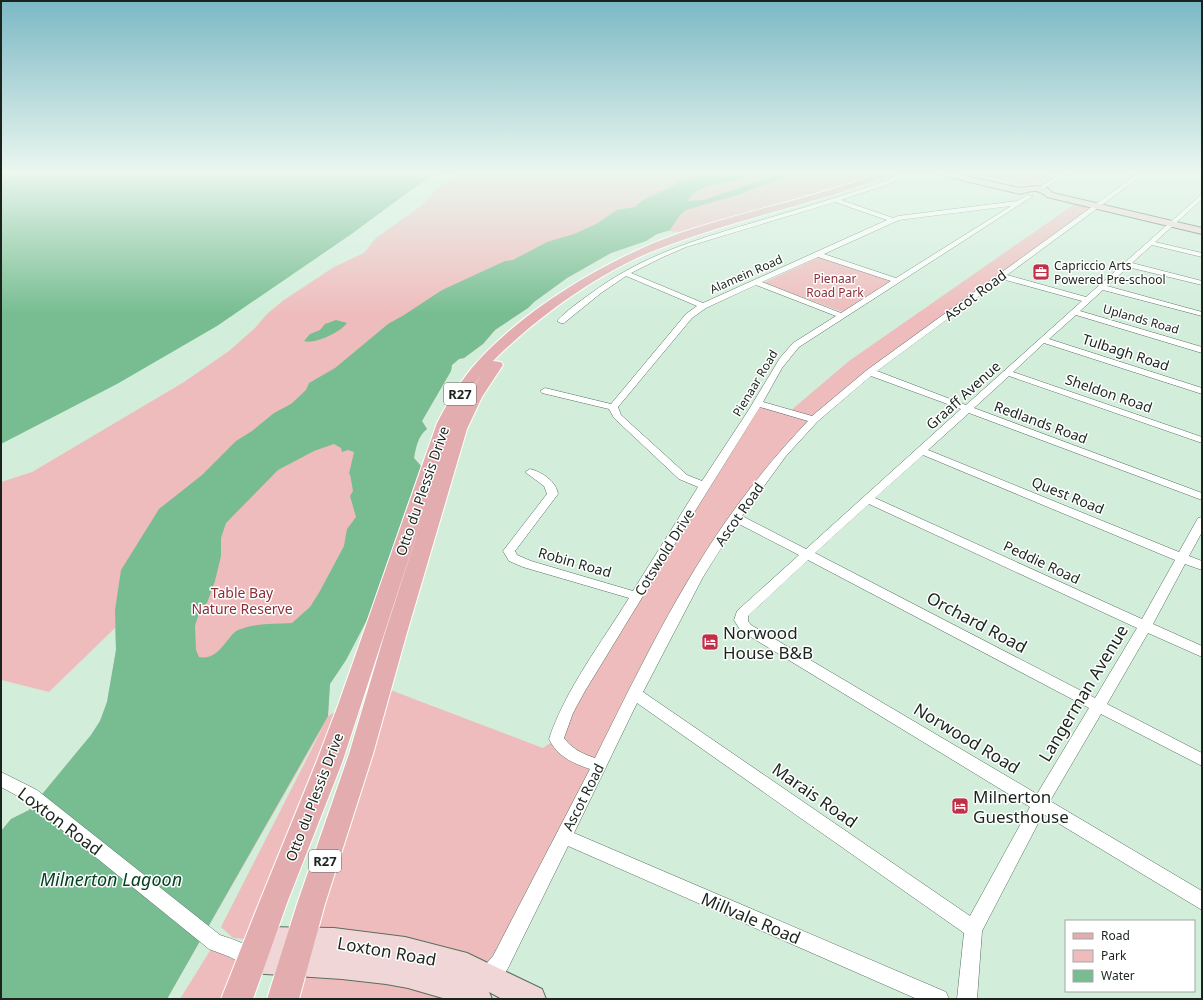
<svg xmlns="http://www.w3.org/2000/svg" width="1203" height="1000" viewBox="0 0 1203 1000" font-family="'Noto Sans',sans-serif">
<rect width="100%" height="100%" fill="#d2eedb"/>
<g fill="#efbcbd">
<path d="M464 174H877L856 182 692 230 681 232 668 231 657 234 646 241 611 253 567 278 534 302 528 308 495 330 483 344 464 358 459 359 452 365 451 371 422 421 427 429C418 436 416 447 414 458L421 466 369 616 346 660 330 684 328 716 335 712 346 711 257 940 233 938 221 927 323 727 167 999H1V831L11 819 29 810 91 735 100 721 107 702 116 650 115 628 49 692 1 680V482L32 472 184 382 229 351 255 328 267 314 284 300 334 267 364 253 376 238 421 206 439 187Z"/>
<path d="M974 174H1050L1036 183 1019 184Z"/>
<path d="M1076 203 1094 207 870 372 815 420 735 517 487 977 300 941 380 686 543 748 556 739 559 729 758 404 789 412 849 361Z"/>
<path d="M821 256 893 281 843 312 763 283Z"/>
<path d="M211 949 244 964 235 999H180Z"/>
<path d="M293 963 471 999H283Z"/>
</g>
<g fill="#77bd91" fill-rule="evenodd">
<path d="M1 174H435L407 193 353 233 217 326 117 384 1 444Z"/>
<path d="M705 174H748C733 186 697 181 688 201L704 200 780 174H794L749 190 744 193 686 210 680 215 670 230 657 234 646 241 611 253 567 278 534 302 528 308 495 330 483 344 464 358 459 359 452 365 451 371 422 421 427 429C418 436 416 447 414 458L421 466 369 616 346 660 330 684 328 716 167 999H1V831L11 819 29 810 91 735 100 721 107 702 116 650 115 610 121 570 159 509 202 475 236 441 252 431 274 413 291 404 306 390 309 383 335 368 388 324 404 315 442 290 505 261 513 260 547 242 574 234 596 224 617 210 635 207 643 200 673 186 681 180 690 179ZM334 444 341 448 342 452 348 450 354 452 349 474H350L353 491 350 496 356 517 347 529 344 546 320 591 310 607 292 623C274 624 255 623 238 630 227 635 220 661 199 657L196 650 195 626 199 613 207 603 215 581 221 556V538L226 523 278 470 314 451Z"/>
<path d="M336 320 347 323C342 331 315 345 304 341L310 334 320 330 325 324Z"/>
</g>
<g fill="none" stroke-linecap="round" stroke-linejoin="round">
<g stroke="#576f5f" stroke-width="1">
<g id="street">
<path d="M903 174H911L889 184 841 200 893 218 898 216 1017 201 1028 195 1033 196 799 347 782 368 763 402 812 416 867 370 1137 174H1144L1007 275 1086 297 1202 194V199L1155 242 1202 253V257L1152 245 1132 263 1202 281V285L1128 267 1107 286 1202 312V316L1103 290 1080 311 1202 347V353L1076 315 1049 339 1202 388V394L1044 343 1013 372 1202 437V443L1009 376 974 408 1202 493V500L969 413 928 450 1179 552 1198 518 1202 517V532L1189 556 1202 561V570L1185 564 1153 624 1202 646V657L1148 633 1107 704 1202 753V766L1101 714 1050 801 1202 891V910L1043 814 982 931 977 999H957L964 933 637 703 574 833 946 992 949 999H917L568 846 507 970 483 999H461C468 983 482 969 493 956L590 769C572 763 557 756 549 739 565 690 602 642 629 598L523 567 509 561 503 551 547 494 544 486 525 472 530 469C542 472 556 481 558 494L515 551 517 555 531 561 633 591 698 487 679 479 614 418 609 409 542 393 540 391 545 388 611 404 686 314 697 306 626 276 601 293 564 323H561L557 321C566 311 579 302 590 294 644 254 698 239 762 220 809 206 857 192 903 174ZM835 202 887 220 703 303 631 273 663 257 686 247ZM1011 206 896 278 824 254 899 220ZM818 257 891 281 841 313 762 282ZM1002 279 1082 301 966 405 877 371ZM756 285 836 316 793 343 780 358 748 411 702 481 687 475 621 415 618 407 692 318 706 308ZM871 376 961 409 806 549 742 516 786 456 817 422ZM760 407 808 421C787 443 767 466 749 490 686 571 641 666 595 758 583 754 572 749 564 738L573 713 585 691 687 524ZM923 455 1175 560 1142 619 875 498ZM869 504 1137 628 1095 698 815 553ZM737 523 799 555 737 611 734 620 741 631 1030 807 970 916 643 692 703 577ZM808 560 1089 708 1037 794 751 625 748 621V616Z"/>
<path d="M1060 174H1067L1042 190H1038V188Z"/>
<path d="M1 772 37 790 220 935C234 940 255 945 261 960L259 967 252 969 230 957 209 949 25 800 1 787Z"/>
</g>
</g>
<g stroke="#576f5f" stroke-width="2">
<g id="secondary">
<path d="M943 174H958L1019 188 1036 186 1047 188 1053 193 1202 228V234L1047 197C1038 188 1030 191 1020 194L944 176Z"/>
<path d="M259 927 334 928 405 937 467 953 542 989 546 999H502L489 992 492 999H446L408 988 386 984 342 979 252 973 242 970 239 960 242 950 249 948 246 940 250 931Z"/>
</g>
</g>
<g stroke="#fff" stroke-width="2">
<path id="primary" d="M877 174H891L889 176C814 204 735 219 661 248 602 270 537 317 493 361L501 362 503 365 482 397 467 429 406 636 373 754 325 904 299 999H267L297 904 349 754 384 636 424 512 342 763 287 903 253 999H221L259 903 316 763 338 705 437 423C447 404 457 386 471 369 520 311 608 258 680 233 745 211 813 198 877 174ZM482 374 469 394H468Z"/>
</g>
<use href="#street" fill="#fff" fill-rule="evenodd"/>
<use href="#secondary" fill="#f1d6d8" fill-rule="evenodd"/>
<use href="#primary" fill="#e3adb0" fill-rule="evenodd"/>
</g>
<linearGradient id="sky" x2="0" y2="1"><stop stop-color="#7bb8c5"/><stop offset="0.55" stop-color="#ebf7ef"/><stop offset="1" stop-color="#ebf7ef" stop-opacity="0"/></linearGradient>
<rect width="1203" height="314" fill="url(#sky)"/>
<defs>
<g id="office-square" transform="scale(0.9)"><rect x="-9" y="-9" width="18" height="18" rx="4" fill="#c13047" stroke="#fff"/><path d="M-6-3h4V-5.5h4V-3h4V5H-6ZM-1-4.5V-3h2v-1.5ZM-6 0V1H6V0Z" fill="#fff"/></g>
<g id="hotel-square" transform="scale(0.9)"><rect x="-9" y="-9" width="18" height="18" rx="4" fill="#c13047" stroke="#fff"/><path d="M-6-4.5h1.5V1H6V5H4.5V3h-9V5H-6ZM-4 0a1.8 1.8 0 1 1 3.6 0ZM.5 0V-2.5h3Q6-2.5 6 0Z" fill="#fff"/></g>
</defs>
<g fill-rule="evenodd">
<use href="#office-square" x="1041" y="272"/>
<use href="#hotel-square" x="710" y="642"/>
<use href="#hotel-square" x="960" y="806"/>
</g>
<g text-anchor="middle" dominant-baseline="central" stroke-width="3" stroke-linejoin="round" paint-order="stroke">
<g font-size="12" fill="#1a241d" stroke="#fff" text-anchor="start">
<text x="1054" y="265">Capriccio Arts<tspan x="1054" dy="14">Powered Pre-school</tspan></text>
</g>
<g font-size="12" fill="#1a241d" stroke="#fff">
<text transform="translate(746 274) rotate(-24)">Alamein Road</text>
<text transform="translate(1141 319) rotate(16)">Uplands Road</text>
<text transform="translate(755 383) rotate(-59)">Pienaar Road</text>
</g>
<g font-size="12" fill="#8b2e39" stroke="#fff">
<text x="835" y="278">Pienaar<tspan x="835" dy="14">Road Park</tspan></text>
</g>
<g fill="#fff" stroke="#5f6661" stroke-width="1">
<rect x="444" y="383" width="32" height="22" rx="3"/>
<rect x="309" y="850" width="32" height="22" rx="3"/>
</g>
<g font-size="13" font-weight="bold" fill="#1a241d">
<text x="460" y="394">R27</text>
<text x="325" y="861">R27</text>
</g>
<g font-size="14" fill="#1a241d" stroke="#fff">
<text transform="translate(975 295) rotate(-37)">Ascot Road</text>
<text transform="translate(1126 352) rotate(18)">Tulbagh Road</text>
<text transform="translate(1109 393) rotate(19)">Sheldon Road</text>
<text transform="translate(963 395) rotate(-42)">Graaff Avenue</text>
<text transform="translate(1041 422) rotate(20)">Redlands Road</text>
<text transform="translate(422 491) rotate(-71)">Otto du Plessis Drive</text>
<text transform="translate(1068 495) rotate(22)">Quest Road</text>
<text transform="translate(739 514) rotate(-55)">Ascot Road</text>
<text transform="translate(664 552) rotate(-58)">Cotswold Drive</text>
<text transform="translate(575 562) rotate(16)">Robin Road</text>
<text transform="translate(1042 562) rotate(25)">Peddie Road</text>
<text transform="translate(314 797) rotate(-69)">Otto du Plessis Drive</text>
<text transform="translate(583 797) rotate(-63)">Ascot Road</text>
</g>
<g font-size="14" fill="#8b2e39" stroke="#fff">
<text x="242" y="592">Table Bay<tspan x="242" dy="16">Nature Reserve</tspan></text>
</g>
<g font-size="17" fill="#1a241d" stroke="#fff">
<text transform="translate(977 622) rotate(28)">Orchard Road</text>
<text transform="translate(1083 693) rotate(-59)">Langerman Avenue</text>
<text transform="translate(967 738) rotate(31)">Norwood Road</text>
<text transform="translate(815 795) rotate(35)">Marais Road</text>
<text transform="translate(60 821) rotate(37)">Loxton Road</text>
<text transform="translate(751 918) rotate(23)">Millvale Road</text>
<text transform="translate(387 951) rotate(10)">Loxton Road</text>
</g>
<g font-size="17" fill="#1a241d" stroke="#fff" text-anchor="start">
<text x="723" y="632">Norwood<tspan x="723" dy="20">House B&amp;B</tspan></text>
<text x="973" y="796">Milnerton<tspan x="973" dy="20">Guesthouse</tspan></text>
</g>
<g font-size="18" font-style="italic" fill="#064023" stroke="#fff">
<text x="111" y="879">Milnerton Lagoon</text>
</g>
</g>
<rect width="1203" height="1000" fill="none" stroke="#1a241d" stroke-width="4"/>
<rect x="1065" y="920" width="130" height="72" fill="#ffffff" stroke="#a3a7a5"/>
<rect x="1073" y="933" width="20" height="6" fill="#e3adb0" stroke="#a3a7a5"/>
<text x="1101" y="940" font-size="12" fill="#1a241d">Road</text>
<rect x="1073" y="950" width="20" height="12" fill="#efbcbd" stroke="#a3a7a5"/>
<text x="1101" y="960" font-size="12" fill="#1a241d">Park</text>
<rect x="1073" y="970" width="20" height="12" fill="#77bd91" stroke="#a3a7a5"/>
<text x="1101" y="980" font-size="12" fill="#1a241d">Water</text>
</svg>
